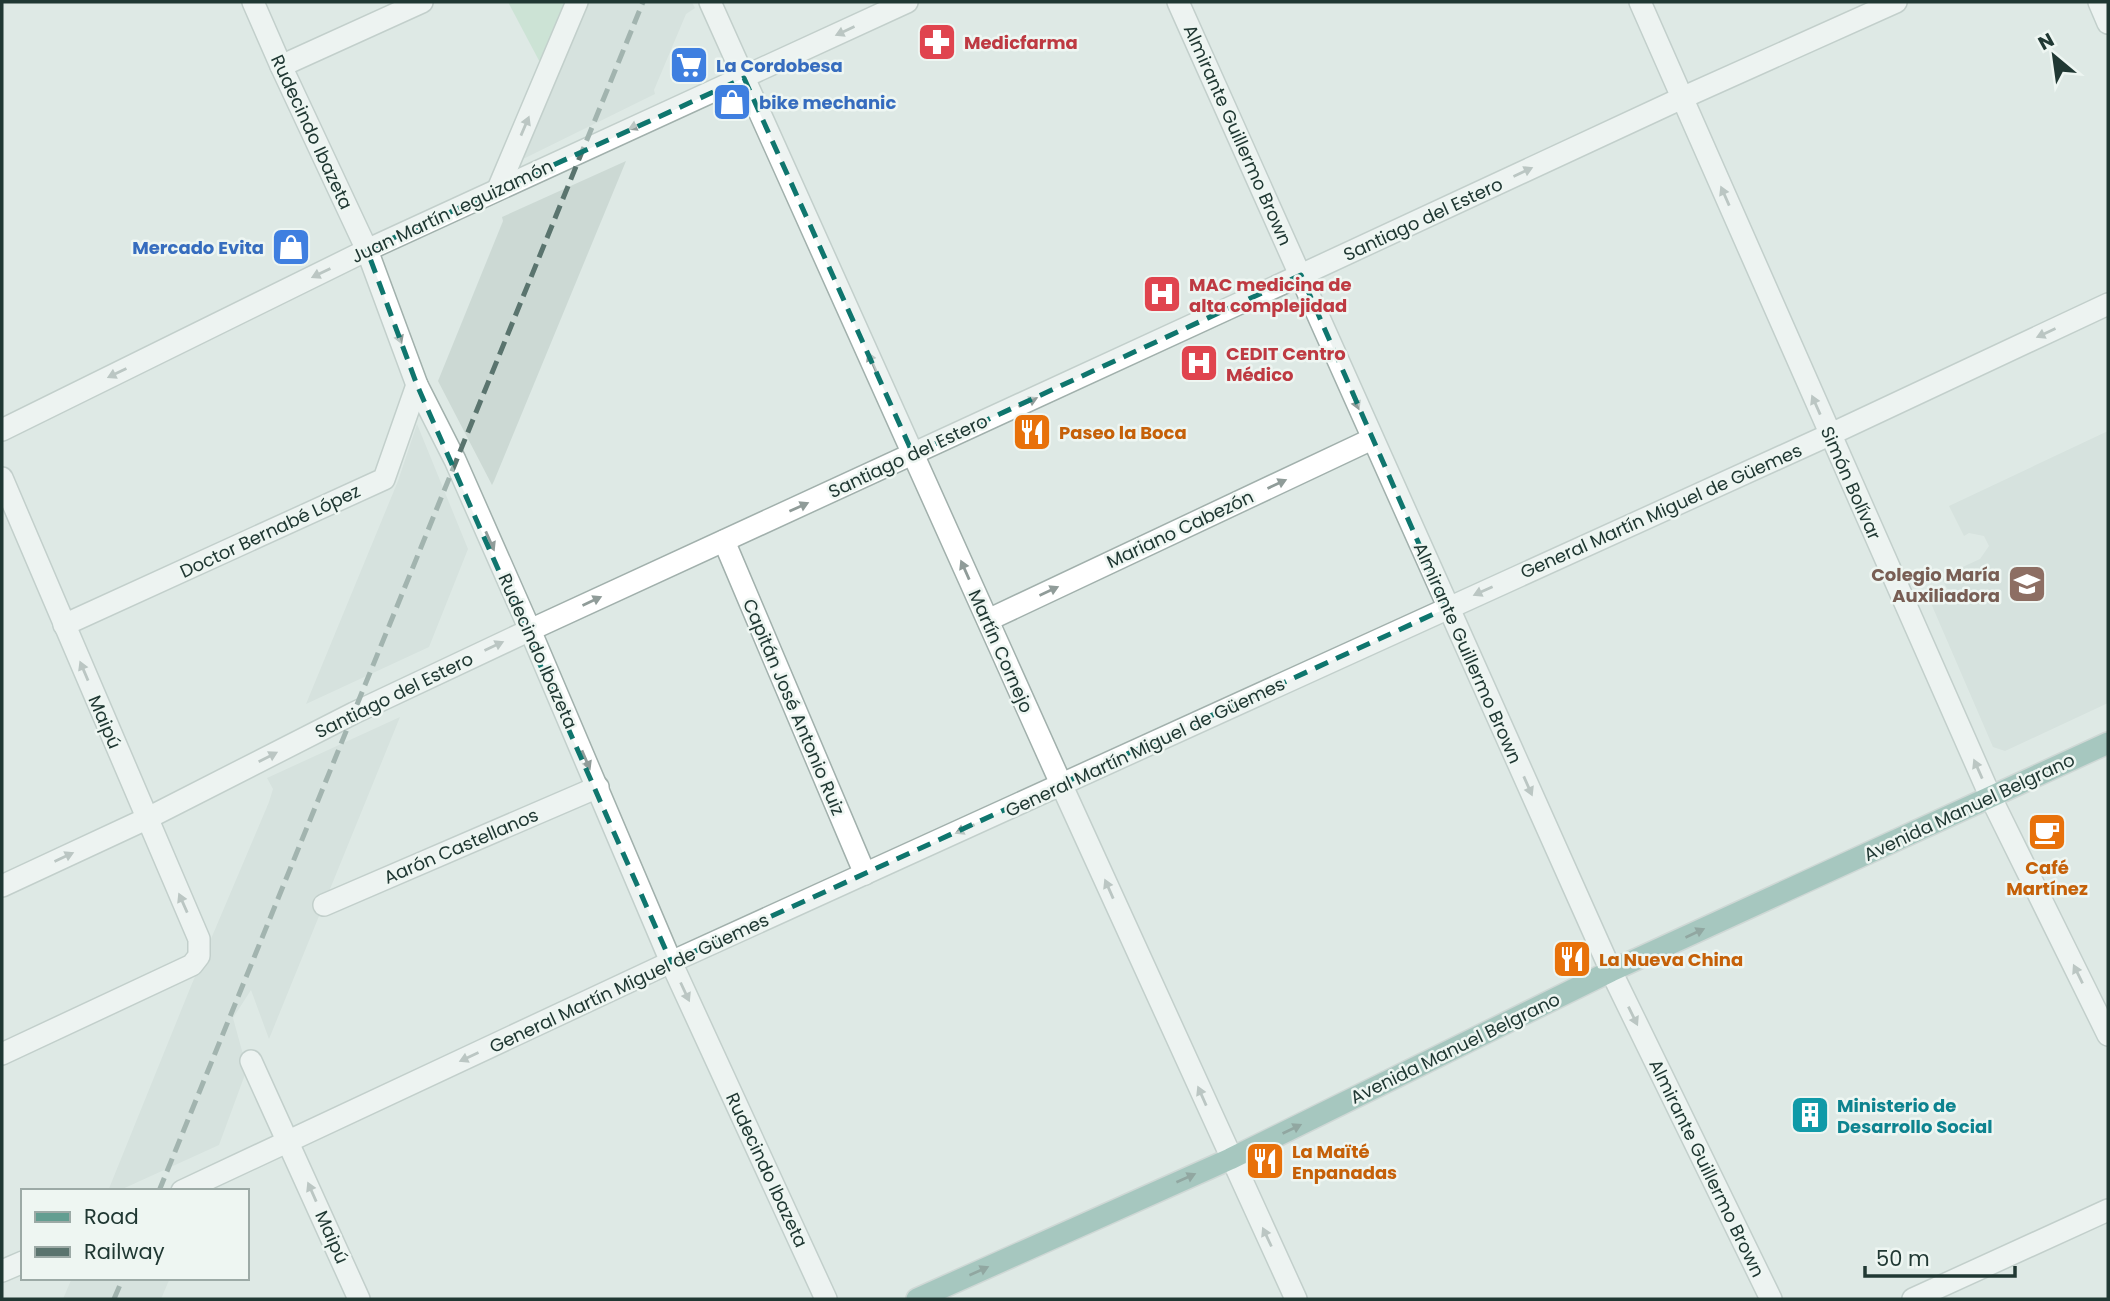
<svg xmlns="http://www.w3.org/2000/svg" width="2110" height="1301" viewBox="0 0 2110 1301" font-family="Poppins,sans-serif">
<rect width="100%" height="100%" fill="#dee9e5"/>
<g fill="#ccd9d4">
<path d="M581 2H692L695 8 686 14 654 90 655 94 523 159Z"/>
<path d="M626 161 494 481 492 485 438 381 503 221 502 217Z"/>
<path d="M417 424 468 549 429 647 306 704 398 481Z"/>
<path d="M2108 431V703L2005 751 1993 747 1930 601 1949 592 1941 577 1980 559 1989 546 1984 536 1969 533 1964 536 1949 506Z"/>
<path d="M400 717 269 1039 251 990 233 1018 247 1069 219 1145 118 1191H108L191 986 269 802 273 789 267 778Z"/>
<path d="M72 1278H170L161 1299H63Z"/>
</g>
<path fill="#b6dbc2" d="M508 2H574L544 70Z"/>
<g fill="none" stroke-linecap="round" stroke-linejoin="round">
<g stroke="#a1b0ac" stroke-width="24">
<g id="minor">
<path d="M253 2 281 66 367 250 417 385 455 460 530 630 671 962 826 1299"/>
<path d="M710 2 1062 786 1296 1299"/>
<path d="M1178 2 1611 971 1771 1299"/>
<path d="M1640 2 1991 798 2108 1035"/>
<path d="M2099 2 2108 23"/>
<path d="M281 66 422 2"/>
<path d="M498 189 577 2"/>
<path d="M2 430 367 250 907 2"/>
<path d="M2 478 199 939V956L192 965 2 1054"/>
<path d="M724 541 865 874"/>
<path d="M988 620 1372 439"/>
<path d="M64 625 384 479 417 385"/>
<path d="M2 886 146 819 354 713 530 630 1301 275 1682 98 1896 2"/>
<path d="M324 905 598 787"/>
<path d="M251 1061 359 1299"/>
<path d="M182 1191 671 962 1829 435 2108 304"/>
<path d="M2 1271 23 1262"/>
<path d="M1913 1299 2108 1210"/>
</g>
</g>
<g stroke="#bcc3c2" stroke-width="24">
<path id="major" d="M917 1299 1230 1159 1611 971 2108 743"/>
</g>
<use href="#minor" stroke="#fff" stroke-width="21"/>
<use href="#major" stroke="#639e91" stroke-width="21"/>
<g stroke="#5a746e" stroke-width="5" stroke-dasharray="14 7" stroke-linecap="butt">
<path d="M159 1191 643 2"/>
<path d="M114 1299 123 1278"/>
</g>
</g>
<defs><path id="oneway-solid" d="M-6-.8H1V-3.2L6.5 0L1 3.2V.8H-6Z" transform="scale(1.75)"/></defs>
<g fill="#909c99">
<use href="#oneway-solid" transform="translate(845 31) rotate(155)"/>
<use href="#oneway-solid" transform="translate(638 125) rotate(156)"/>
<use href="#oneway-solid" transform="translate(525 126) rotate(-67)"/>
<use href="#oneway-solid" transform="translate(1523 172) rotate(-25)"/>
<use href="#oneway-solid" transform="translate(1725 196) rotate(-114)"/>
<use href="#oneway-solid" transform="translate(321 273) rotate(154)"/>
<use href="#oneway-solid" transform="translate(2046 333) rotate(155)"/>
<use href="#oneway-solid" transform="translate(398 334) rotate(69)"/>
<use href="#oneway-solid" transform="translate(872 362) rotate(-114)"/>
<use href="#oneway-solid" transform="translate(117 373) rotate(154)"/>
<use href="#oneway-solid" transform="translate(1355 400) rotate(67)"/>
<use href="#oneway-solid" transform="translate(1028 402) rotate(-25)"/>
<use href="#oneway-solid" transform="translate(1816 405) rotate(-114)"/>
<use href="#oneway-solid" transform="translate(1277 484) rotate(-25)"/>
<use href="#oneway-solid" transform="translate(799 507) rotate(-24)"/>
<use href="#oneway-solid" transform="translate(490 541) rotate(66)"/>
<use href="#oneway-solid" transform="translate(965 570) rotate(-114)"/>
<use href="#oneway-solid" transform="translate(1049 591) rotate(-25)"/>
<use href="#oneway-solid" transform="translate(1483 591) rotate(156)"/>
<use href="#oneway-solid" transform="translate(592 601) rotate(-25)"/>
<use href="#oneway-solid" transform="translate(494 646) rotate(-25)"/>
<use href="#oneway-solid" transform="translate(84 671) rotate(-113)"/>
<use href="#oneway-solid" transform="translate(268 757) rotate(-27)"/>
<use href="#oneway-solid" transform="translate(586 760) rotate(67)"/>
<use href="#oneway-solid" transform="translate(1978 769) rotate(-114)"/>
<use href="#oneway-solid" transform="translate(1528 786) rotate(66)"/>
<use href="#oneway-solid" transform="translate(965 829) rotate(156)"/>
<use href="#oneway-solid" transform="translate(64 857) rotate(-25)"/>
<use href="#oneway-solid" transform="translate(1109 889) rotate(-114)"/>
<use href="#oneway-solid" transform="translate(183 903) rotate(-114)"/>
<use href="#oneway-solid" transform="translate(2078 974) rotate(-116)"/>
<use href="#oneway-solid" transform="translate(685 992) rotate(65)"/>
<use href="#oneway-solid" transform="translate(1633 1016) rotate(64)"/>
<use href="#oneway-solid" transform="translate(469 1057) rotate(155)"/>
<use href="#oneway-solid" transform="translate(1202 1096) rotate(-114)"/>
<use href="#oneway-solid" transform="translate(312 1192) rotate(-114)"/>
<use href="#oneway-solid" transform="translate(1267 1237) rotate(-115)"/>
</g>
<g fill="#34574f">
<use href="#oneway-solid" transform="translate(1695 933) rotate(-25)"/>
<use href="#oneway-solid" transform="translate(1292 1129) rotate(-26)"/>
<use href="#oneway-solid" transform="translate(1186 1178) rotate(-24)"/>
<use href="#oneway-solid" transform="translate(979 1271) rotate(-24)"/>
</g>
<path d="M0 0H2110V1301H0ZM744 78 913 454 1301 275 1447 608 671 962 417 385 367 250Z" fill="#dee9e5" fill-opacity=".55" fill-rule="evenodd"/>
<path fill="none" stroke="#0f766e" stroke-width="5" stroke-dasharray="14 9" stroke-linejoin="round" d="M744 78 913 454 1301 275 1447 608 671 962 417 385 367 250Z"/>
<defs>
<g id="pharmacy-square" transform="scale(2.0125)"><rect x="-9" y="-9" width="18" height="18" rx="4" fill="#e0444e" stroke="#eef6f2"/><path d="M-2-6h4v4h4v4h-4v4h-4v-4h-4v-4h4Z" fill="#fff"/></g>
<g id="supermarket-square" transform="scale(2.0125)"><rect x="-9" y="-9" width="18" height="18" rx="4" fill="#3f7fe0" stroke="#eef6f2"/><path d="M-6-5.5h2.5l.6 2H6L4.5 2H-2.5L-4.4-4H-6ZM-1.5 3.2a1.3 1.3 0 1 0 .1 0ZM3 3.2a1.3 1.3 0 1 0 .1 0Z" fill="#fff"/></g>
<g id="shop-square" transform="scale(2.0125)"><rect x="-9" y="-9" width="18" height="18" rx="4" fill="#3f7fe0" stroke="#eef6f2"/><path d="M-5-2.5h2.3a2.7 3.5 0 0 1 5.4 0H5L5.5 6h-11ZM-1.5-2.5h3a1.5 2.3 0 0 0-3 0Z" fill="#fff"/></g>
<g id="hospital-square" transform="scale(2.0125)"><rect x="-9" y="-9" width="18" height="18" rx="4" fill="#e0444e" stroke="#eef6f2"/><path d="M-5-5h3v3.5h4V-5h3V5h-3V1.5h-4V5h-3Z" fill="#fff"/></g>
<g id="restaurant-square" transform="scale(2.0125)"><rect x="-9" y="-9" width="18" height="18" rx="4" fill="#e8710a" stroke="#eef6f2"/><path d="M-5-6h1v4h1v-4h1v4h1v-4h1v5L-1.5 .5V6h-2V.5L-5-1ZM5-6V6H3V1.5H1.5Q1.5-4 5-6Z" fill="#fff"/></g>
<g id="school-square" transform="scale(2.0125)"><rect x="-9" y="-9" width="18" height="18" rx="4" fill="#8d6e63" stroke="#eef6f2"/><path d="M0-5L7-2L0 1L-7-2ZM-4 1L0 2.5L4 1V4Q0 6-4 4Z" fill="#fff"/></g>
<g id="cafe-square" transform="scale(2.0125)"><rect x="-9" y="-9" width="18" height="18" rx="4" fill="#e8710a" stroke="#eef6f2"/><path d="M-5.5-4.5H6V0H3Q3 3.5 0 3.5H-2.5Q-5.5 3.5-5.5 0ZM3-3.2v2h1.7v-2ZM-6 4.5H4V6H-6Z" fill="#fff"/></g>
<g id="building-square" transform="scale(2.0125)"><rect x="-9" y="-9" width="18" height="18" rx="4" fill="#0f9aa8" stroke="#eef6f2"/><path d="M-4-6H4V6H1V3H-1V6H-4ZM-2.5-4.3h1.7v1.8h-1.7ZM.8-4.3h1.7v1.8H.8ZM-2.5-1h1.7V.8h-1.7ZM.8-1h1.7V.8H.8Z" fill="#fff"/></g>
</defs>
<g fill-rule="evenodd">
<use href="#pharmacy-square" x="937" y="42"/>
<use href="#supermarket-square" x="689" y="65"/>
<use href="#shop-square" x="732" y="102"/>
<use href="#shop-square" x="291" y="247"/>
<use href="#hospital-square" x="1162" y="294"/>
<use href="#hospital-square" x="1199" y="363"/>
<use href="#restaurant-square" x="1032" y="432"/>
<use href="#school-square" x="2027" y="584"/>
<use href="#cafe-square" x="2047" y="832"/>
<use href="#restaurant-square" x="1572" y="959"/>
<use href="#building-square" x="1810" y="1115"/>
<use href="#restaurant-square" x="1265" y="1161"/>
</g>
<g text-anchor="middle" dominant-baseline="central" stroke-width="5" stroke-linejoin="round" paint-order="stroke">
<g font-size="18" font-weight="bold" fill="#be3a42" stroke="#eef6f2" text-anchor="start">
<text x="964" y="42">Medicfarma</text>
<text x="1189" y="284">MAC medicina de<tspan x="1189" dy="21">alta complejidad</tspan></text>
<text x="1226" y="353">CEDIT Centro<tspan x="1226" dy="21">Médico</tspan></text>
</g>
<g font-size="18" font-weight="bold" fill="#366cbe" stroke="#eef6f2" text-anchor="start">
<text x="716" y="65">La Cordobesa</text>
<text x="759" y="102">bike mechanic</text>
<text x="264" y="247" text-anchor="end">Mercado Evita</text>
</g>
<g font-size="18" fill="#203833" stroke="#eef6f2">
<text transform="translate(312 132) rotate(65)">Rudecindo Ibazeta</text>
<text transform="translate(1238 135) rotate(66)">Almirante Guillermo Brown</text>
<text transform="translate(452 211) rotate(-25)">Juan Martín Leguizamón</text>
<text transform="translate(1423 219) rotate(-25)">Santiago del Estero</text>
<text transform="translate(908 456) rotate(-25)">Santiago del Estero</text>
<text transform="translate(1851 483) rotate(66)">Simón Bolívar</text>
<text transform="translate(1661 511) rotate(-24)">General Martín Miguel de Güemes</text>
<text transform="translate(1180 529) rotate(-25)">Mariano Cabezón</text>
<text transform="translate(270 531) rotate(-25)">Doctor Bernabé López</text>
<text transform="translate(538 651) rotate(66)">Rudecindo Ibazeta</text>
<text transform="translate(1001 651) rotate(66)">Martín Cornejo</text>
<text transform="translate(1468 653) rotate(66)">Almirante Guillermo Brown</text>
<text transform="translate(394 695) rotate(-26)">Santiago del Estero</text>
<text transform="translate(794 707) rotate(67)">Capitán José Antonio Ruiz</text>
<text transform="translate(105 722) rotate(67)">Maipú</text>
<text transform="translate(1145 747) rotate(-25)">General Martín Miguel de Güemes</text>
<text transform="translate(1969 807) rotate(-25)">Avenida Manuel Belgrano</text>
<text transform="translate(461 846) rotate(-23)">Aarón Castellanos</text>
<text transform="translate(629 983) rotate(-25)">General Martín Miguel de Güemes</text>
<text transform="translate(1455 1048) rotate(-26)">Avenida Manuel Belgrano</text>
<text transform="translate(1707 1168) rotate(64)">Almirante Guillermo Brown</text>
<text transform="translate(767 1170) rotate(65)">Rudecindo Ibazeta</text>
<text transform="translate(332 1237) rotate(66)">Maipú</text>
</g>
<g font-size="18" font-weight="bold" fill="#c56008" stroke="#eef6f2" text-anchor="start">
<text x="1059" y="432">Paseo la Boca</text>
<text x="2047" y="867" text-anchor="middle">Café<tspan x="2047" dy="21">Martínez</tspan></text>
<text x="1599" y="959">La Nueva China</text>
<text x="1292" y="1151">La Maïté<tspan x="1292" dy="21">Enpanadas</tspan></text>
</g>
<g font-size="18" font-weight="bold" fill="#785e54" stroke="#eef6f2" text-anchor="end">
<text x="2000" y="574">Colegio María<tspan x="2000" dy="21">Auxiliadora</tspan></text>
</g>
<g font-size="18" font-weight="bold" fill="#0d838f" stroke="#eef6f2" text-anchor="start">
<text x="1837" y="1105">Ministerio de<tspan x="1837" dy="21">Desarrollo Social</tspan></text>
</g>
</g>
<rect width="2110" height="1301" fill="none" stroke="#203833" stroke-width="7"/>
<rect x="21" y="1189" width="228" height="91" fill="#eef6f2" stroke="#9caaa6" stroke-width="2"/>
<rect x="35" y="1212" width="35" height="10" fill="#639e91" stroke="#9caaa6" stroke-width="2"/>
<text x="84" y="1224" font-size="21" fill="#203833">Road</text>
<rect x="35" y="1247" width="35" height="10" fill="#5a746e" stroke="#9caaa6" stroke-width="2"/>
<text x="84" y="1259" font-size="21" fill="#203833">Railway</text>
<g transform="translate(2054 56) rotate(331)" stroke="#eef6f2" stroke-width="5" paint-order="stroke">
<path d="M0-5L12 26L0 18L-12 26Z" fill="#203833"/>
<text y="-10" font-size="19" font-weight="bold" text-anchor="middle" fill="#203833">N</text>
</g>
<path d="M1865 1266v10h150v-10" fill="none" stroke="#203833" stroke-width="3.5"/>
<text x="1876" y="1266" font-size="21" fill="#203833" stroke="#eef6f2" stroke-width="5" paint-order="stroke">50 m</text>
</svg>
